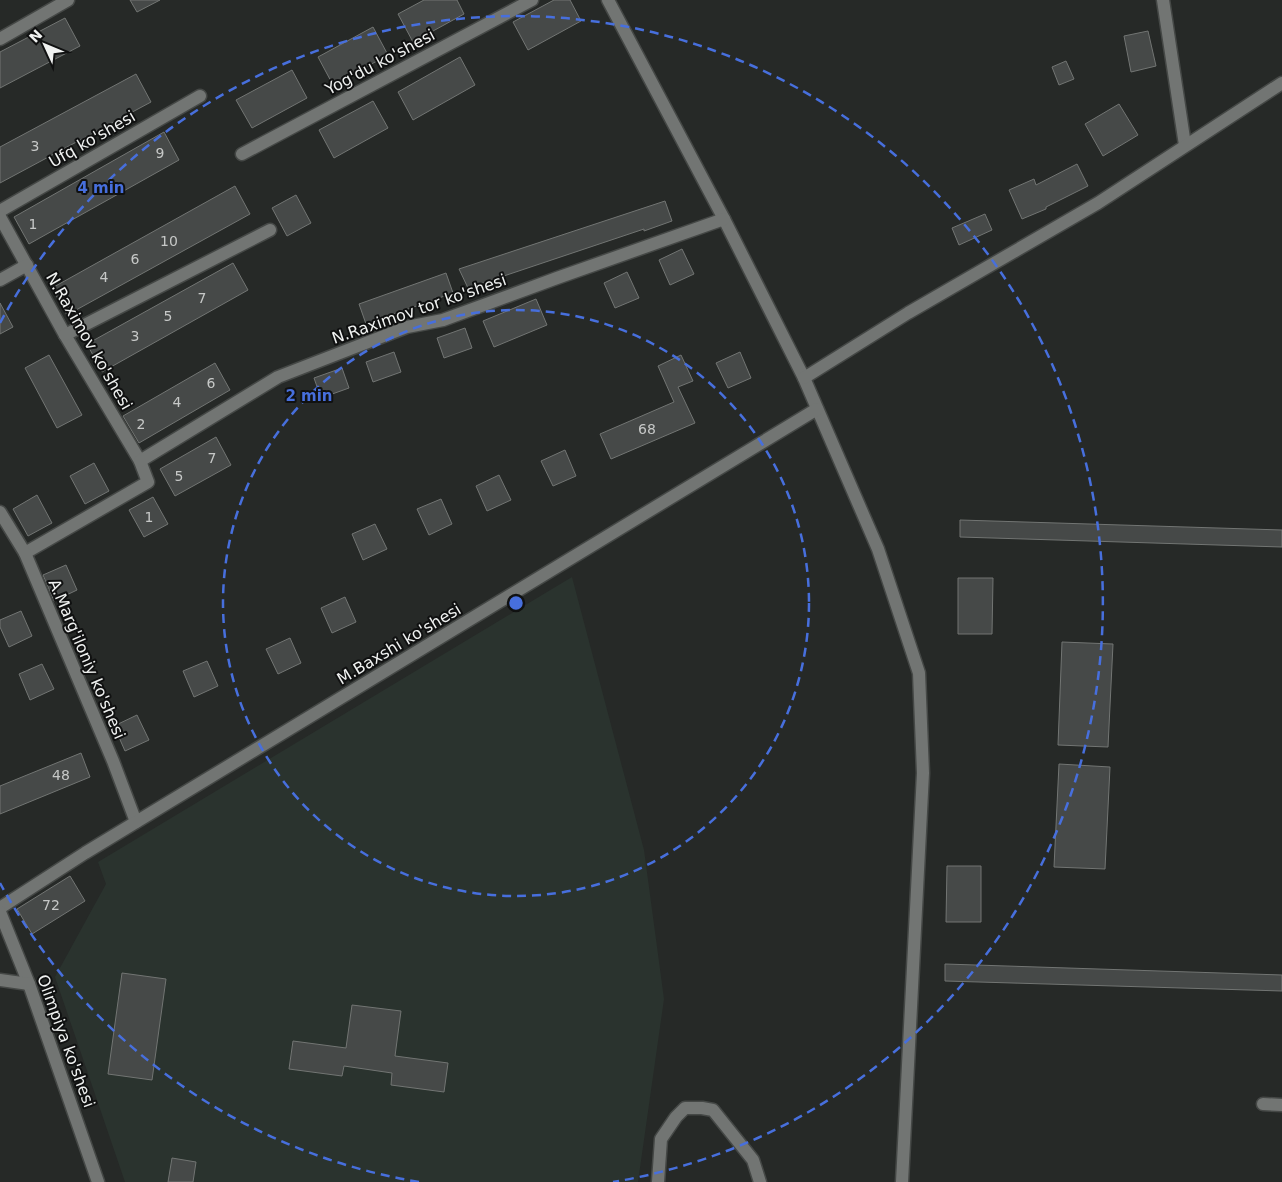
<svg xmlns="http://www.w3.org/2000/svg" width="1282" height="1182" viewBox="0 0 1282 1182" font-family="'DejaVu Sans',sans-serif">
<rect width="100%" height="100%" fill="#262927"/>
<path fill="#2a332e" d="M572 577 644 850 664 999 638 1182H125L55 977 106 884 98 862Z"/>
<g fill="#464948" stroke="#727573">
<path d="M130 0H160L137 12Z"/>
<path d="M424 0H457L464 14 413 42 398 14Z"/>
<path d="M554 0H570L581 21 528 50 513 22Z"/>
<path d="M65 18 80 46 0 88V52Z"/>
<path d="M373 27 388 55 333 85 318 57Z"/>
<path d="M1148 31 1156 66 1131 72 1124 36Z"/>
<path d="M460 57 475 85 413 120 398 92Z"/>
<path d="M1066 61 1074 79 1059 85 1052 67Z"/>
<path d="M292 70 307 98 252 128 236 100Z"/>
<path d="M136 74 151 102 0 183V147Z"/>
<path d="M373 101 388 128 334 158 319 130Z"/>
<path d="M1119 104 1138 135 1103 156 1085 124Z"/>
<path d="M164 132 179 160 29 244 14 217Z"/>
<path d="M1077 164 1088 186 1046 207V209L1022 219 1009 190 1034 179 1036 185Z"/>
<path d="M235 186 250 214 67 315 52 288Z"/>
<path d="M296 195 311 223 287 236 272 208Z"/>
<path d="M665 201 672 221 644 231V229L468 288 459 269Z"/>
<path d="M985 214 992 230 959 245 952 228Z"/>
<path d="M682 249 694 274 670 285 659 260Z"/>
<path d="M233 263 248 290 102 372 87 344Z"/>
<path d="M627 272 639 298 615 308 604 283Z"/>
<path d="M446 273 453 293 366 324 359 304Z"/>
<path d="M536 299 547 325 494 347 483 321Z"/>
<path d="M0 303 13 327 0 334Z"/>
<path d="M465 328 472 348 444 358 437 338Z"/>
<path d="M394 352 401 372 373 382 366 362Z"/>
<path d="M740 352 751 378 728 388 716 363Z"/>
<path d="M49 355 82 415 57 428 25 368Z"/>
<path d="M681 355 693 381 678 387 695 423 611 459 600 434 674 402 658 366Z"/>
<path d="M215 363 230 390 139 443 123 416Z"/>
<path d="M342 368 349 388 321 398 314 378Z"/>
<path d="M216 437 231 465 175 496 160 469Z"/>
<path d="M565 450 576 476 553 486 541 461Z"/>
<path d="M94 463 109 491 85 504 70 476Z"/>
<path d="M499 475 511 500 487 511 476 486Z"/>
<path d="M37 495 52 523 28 536 13 509Z"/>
<path d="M153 497 168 524 144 537 129 510Z"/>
<path d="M441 499 452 524 429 535 417 509Z"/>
<path d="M960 520 1282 530V547L960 537Z"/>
<path d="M375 524 387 549 363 560 352 534Z"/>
<path d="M66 565 77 590 54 601 43 575Z"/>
<path d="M958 578H993L992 634H958Z"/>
<path d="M345 597 356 622 332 633 321 608Z"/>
<path d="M21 611 32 636 9 647 0 627V620Z"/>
<path d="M290 638 301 663 278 674 266 649Z"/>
<path d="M1062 642 1113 644 1108 747 1058 745Z"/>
<path d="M207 661 218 686 194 697 183 671Z"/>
<path d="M42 664 54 689 30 700 19 674Z"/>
<path d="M137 715 149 740 125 751 114 726Z"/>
<path d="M81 753 90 777 0 814V786Z"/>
<path d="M1059 764 1110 767 1105 869 1054 867Z"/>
<path d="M947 866H981V922H946Z"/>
<path d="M70 876 85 901 32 934 17 909Z"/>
<path d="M945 964 1282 975V991L945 981Z"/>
<path d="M122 973 166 979 152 1080 108 1074Z"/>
<path d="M352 1005 401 1011 395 1056 448 1063 444 1092 391 1085 392 1073 344 1066 342 1076 289 1069 293 1041 346 1048Z"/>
<path d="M172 1158 196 1162 193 1182H168Z"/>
</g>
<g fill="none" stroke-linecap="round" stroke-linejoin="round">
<g stroke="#454846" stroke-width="15">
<g id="minor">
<path d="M608 0 724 219 804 378 878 549 919 673 923 773 902 1182"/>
<path d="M1163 0 1185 145"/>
<path d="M0 39 68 0"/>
<path d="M242 154 532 0"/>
<path d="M0 211 200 96"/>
<path d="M0 217 65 335 140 461 148 482 25 553"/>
<path d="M0 280 27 265"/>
<path d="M65 335 270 230"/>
<path d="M804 378 908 313 1098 203 1282 83"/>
<path d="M140 461 278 377 407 327 443 320 557 278 724 219"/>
<path d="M0 512 25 553 113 761 136 822"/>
<path d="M0 908 85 853 817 409"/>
<path d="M0 912 29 984 98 1182"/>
<path d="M0 980 29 984"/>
<path d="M1263 1104 1282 1105"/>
<path d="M658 1182 661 1139 676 1117 685 1108H702L713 1110 753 1160 760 1182"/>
</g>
</g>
<use href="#minor" stroke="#727573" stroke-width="12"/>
</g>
<g fill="none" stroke="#476fdd" stroke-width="2.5" stroke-dasharray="9 6">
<circle cx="516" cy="603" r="293"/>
<path d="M419 1182A587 587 0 0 1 0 883M0 323A587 587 0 1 1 613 1182"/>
</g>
<g text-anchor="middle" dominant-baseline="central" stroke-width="4" stroke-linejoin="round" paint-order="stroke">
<g font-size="14" fill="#c6c8c7">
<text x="35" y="146">3</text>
<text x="160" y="153">9</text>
<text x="33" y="224">1</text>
<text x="169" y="241">10</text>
<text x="135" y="259">6</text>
<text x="104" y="277">4</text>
<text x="202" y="298">7</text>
<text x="168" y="316">5</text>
<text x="135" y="336">3</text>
<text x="211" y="383">6</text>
<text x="177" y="402">4</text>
<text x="141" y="424">2</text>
<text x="647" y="429">68</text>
<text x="212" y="458">7</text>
<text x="179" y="476">5</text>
<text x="149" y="517">1</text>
<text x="61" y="775">48</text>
<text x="51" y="905">72</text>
</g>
<g font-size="16" fill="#f0f2f1" stroke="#101111">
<text transform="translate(380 62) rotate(-28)">Yog'du ko'shesi</text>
<text transform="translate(92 139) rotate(-30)">Ufq ko'shesi</text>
<text transform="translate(419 309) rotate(-19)">N.Raximov tor ko'shesi</text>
<text transform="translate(89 341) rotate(60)">N.Raximov ko'shesi</text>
<text transform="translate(399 644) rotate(-31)">M.Baxshi ko'shesi</text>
<text transform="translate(87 659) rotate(67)">A.Marg'iloniy ko'shesi</text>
<text transform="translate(66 1041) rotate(70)">Olimpiya ko'shesi</text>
</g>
</g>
<circle cx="516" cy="603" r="8" fill="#476fdd" stroke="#101111" stroke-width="2.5"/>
<g font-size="15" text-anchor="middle" font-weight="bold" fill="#476fdd" stroke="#101111" stroke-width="4" stroke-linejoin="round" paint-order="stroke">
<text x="101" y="193">4 min</text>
<text x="309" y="401">2 min</text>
</g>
<g transform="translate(45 45) rotate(314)" stroke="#101111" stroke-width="4" paint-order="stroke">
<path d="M0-4L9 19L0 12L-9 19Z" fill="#f0f2f1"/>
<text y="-8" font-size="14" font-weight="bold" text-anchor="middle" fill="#f0f2f1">N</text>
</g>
</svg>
